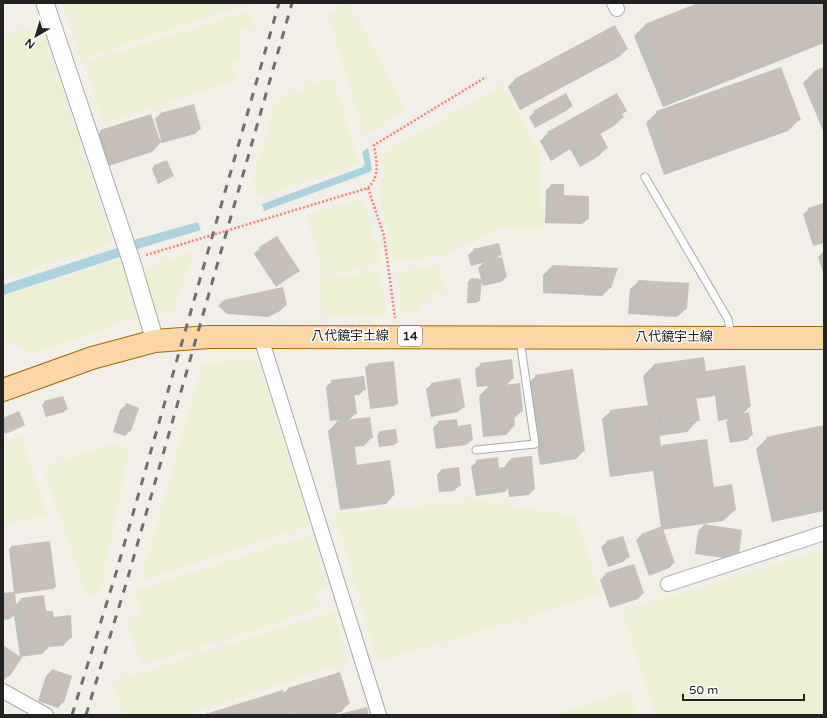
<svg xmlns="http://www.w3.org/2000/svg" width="827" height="718" viewBox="0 0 827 718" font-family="'Varela Round','Noto Sans JP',sans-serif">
<rect width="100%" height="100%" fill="#f2efe9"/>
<g fill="#eef0d5">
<path d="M63 3H253L81 58Z"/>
<path d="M344 3H349L407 111 364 136 328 14Z"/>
<path d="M249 10 254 25 239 29 243 41 239 45 243 59 232 63 237 80 103 123 84 63Z"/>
<path d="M41 24 113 243 3 278V37Z"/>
<path d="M332 77 360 164 259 197 253 182 275 101Z"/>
<path d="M502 85 539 150 543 229 501 228 440 256 394 262 378 191 386 173 380 155Z"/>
<path d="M363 199 381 261 324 277 306 215Z"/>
<path d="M194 250 174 310 154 316 142 271Z"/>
<path d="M120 259 139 317 28 355 13 342 3 345V297Z"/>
<path d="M437 265 446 289 421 301 420 311 402 312 398 274Z"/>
<path d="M379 271 388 315 353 317 321 314 320 279Z"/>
<path d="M256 360 310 524 141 581 202 363Z"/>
<path d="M21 435 48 515 3 524V445Z"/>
<path d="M114 443 129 451 100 594 87 597 43 468Z"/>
<path d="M481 501 576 516 601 594 378 662 334 513Z"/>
<path d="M310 535 327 586 314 591 320 609 141 666 125 619 142 614 134 591Z"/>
<path d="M824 549V715H655L622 611Z"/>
<path d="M333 611 349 662 184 715H123L112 682Z"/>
<path d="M629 691 637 715H551Z"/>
</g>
<g fill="#aad3df">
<path d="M368 148 372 169 370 172 264 211 262 204 363 167 365 164 362 152Z"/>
<path d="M198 222 201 230 137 249 134 240Z"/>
<path d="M120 247 123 256 3 295V285Z"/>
</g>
<g fill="#0003">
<path d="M700 3H824V43L663 107 634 36 645 25Z"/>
<path d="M627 49 619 57 520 110 508 87 516 78Z"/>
<path d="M824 68V133L803 83 814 72Z"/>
<path d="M571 106 566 111 535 128 529 117 534 112Z"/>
<path d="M626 111 621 115 623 117 614 126 600 134 607 147 599 156 580 167 570 149 551 161 540 141 548 133Z"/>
<path d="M657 112 799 120 788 131 664 175 646 123Z"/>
<path d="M160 114 200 129 195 134 162 143 161 142 152 152 102 168 92 140 101 131 159 141 161 140 155 119Z"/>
<path d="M154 166 173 176 158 184 152 169Z"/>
<path d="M552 185 588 219 582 224 545 223 546 190Z"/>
<path d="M824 204V243L813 246 803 214 809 209Z"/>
<path d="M260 248 299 270 276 287 254 254Z"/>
<path d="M474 250 501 254 496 259 506 277 501 282 483 286 478 268 483 263 471 266 468 255Z"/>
<path d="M824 251V276L818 257Z"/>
<path d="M552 266 616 269 611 287 602 296 543 293V275Z"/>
<path d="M471 279 479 301 476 303H467L468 282Z"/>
<path d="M639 281 686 309 677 317 628 314 630 289Z"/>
<path d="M282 288 286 305 280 311 268 317 227 314 218 306 223 301Z"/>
<path d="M703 358 705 372 744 366 750 406 742 415 752 435 747 440 730 443 726 422 729 419 718 421 715 396 695 399 698 420 687 432 659 436 660 448 662 446 713 488 735 510 723 521 662 530 674 563 669 568 649 576 636 540 641 535 661 527 653 471 610 477 602 419 611 411 648 406 643 376 654 365Z"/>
<path d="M393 362 397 404 394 406 370 409 365 367 368 365Z"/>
<path d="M481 364 513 378 506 386 522 411 513 419 514 426 506 435 483 437 479 396 489 386 477 387 475 369Z"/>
<path d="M536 376 584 451 576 459 540 465 527 384Z"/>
<path d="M332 381 365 389 359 395H354L356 413 348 421 372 437 364 446 354 447 356 466 394 495 386 504 340 510 328 431 339 420 330 421 326 387Z"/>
<path d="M432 384 464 407 458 412 431 417 426 389Z"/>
<path d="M45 402 66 409 64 412 46 417 42 405Z"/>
<path d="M126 405 138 409 130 431 125 436 113 432 120 410Z"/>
<path d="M18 413 23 425 5 434 3 429V419Z"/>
<path d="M439 422 457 427 472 440 466 445 436 449 433 428Z"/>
<path d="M824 426V511L772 522 756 449 767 438Z"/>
<path d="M380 432 397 442 394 445 379 447 377 435Z"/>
<path d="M511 459 534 489 529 495 509 497 508 488 505 492 476 496 471 467 477 461 498 469 506 468V464Z"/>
<path d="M442 469 460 485 454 491 439 492 437 475Z"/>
<path d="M704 525 738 554 732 559 695 554 698 531Z"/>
<path d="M607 542 629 556 623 562 608 567 601 547Z"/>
<path d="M11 547 55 587 53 589 14 594 15 605 21 599 53 618 71 637 63 646 49 647 42 654 20 657 14 615 10 619 3 620V594L14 593 9 549Z"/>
<path d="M606 574 643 593 638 599 610 608 600 580Z"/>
<path d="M3 646 8 676 3 681Z"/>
<path d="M52 670 63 702 58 708 38 701 46 676Z"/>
<path d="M339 673 349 703 341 712 331 715H204L283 694 288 689Z"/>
</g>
<g fill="#c7bfb8">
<path d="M698 3H824V37L674 96 645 24Z"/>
<path d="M615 25 628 49 529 102 516 78Z"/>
<path d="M781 67 801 120 676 165 656 111Z"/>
<path d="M824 67V96L814 71Z"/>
<path d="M566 93 573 106 541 124 533 111Z"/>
<path d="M617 93 627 111 622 114 624 117 605 129 602 124 597 127 608 148 588 159 577 139 574 140 576 145 560 154 547 132Z"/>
<path d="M194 104 201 129 167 138 160 113Z"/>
<path d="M151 114 161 143 110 160 100 130Z"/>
<path d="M167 160 174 176 160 182 154 165Z"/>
<path d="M551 184H564V195L589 196V219L551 218Z"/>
<path d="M824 203V240L819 241 808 208Z"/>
<path d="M277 236 300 271 282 282 259 247Z"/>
<path d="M499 243 502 255 476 261 473 249Z"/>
<path d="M502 257 507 277 488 282 483 261Z"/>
<path d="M552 265 618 268 611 288 551 285Z"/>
<path d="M470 278 482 279 480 301 469 300Z"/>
<path d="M638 280 689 283 687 309 636 306Z"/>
<path d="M283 287 287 305 274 312 232 308 223 300Z"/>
<path d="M704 357 706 371 745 365 751 407 729 410 726 385 695 390 700 421 663 426 654 364Z"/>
<path d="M512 359 514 379 483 382 480 363Z"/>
<path d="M394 361 398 404 372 407 368 364Z"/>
<path d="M573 369 585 451 548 457 535 375Z"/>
<path d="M364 376 366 390 354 391 357 414 335 416 331 380Z"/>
<path d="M460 378 465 407 436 412 431 383Z"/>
<path d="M520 383 523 411 514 412 515 426 491 429 487 387Z"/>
<path d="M63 396 68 409 49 415 44 401Z"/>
<path d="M126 403 139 408 131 431 118 427Z"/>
<path d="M656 404 663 463 619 469 610 410Z"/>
<path d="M19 411 25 425 8 433 3 418Z"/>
<path d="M749 412 753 435 735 439 731 416Z"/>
<path d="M370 417 373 438 354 440 357 465 390 460 395 495 348 502 336 421Z"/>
<path d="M457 419 458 426 471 424 473 440 442 444 438 421Z"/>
<path d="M824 425V502L783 511 766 437Z"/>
<path d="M396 429 398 443 381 445 379 431Z"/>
<path d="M707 439 714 487 732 484 736 510 673 519 662 445Z"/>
<path d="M532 456 535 490 515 492 511 458Z"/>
<path d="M498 457 499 468 508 466 511 487 481 491 476 460Z"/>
<path d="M459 467 461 486 444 487 442 469Z"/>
<path d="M704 524 742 530 739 554 700 548Z"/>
<path d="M662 526 675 563 654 571 641 534Z"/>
<path d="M623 536 630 557 614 562 606 541Z"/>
<path d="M50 541 56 587 16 592 11 546Z"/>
<path d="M634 564 644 593 616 603 605 573Z"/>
<path d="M15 592 17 614 3 615V593Z"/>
<path d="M44 595 46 611H53L54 617 71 615 72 638 56 639V641L51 642 52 646 29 649 21 598Z"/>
<path d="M3 645 22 658 9 677 3 673Z"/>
<path d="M52 669 72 676 64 703 43 696Z"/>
<path d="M340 672 350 704 315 715H296L288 688Z"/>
<path d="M283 690 291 715H202Z"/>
<path d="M367 707 369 715H339V714Z"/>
</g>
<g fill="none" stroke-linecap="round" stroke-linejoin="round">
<g stroke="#a9a9a9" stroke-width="9">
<g id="service">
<path d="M645 177 728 319 731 335"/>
<path d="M476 450 535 444 520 340"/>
</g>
</g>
<g stroke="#a9a9a9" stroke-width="16">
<g id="minor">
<path d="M614 3 617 9"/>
<path d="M260 335 379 715"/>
<path d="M668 584 824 533"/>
<path d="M3 691 46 715"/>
</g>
</g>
<g stroke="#a9a9a9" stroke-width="19">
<path id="tertiary" d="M45 3 131 260 155 341"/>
</g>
<g stroke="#a06b00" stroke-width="24">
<path id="primary" d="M3 390 92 358 155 341 209 337 824 338"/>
</g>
<g stroke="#fa8072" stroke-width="2.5" stroke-dasharray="2 2" stroke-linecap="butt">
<path d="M368 188 384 236 395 318"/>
<path d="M146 255 368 188C381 174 376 162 374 145L486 77"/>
</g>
<use href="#service" stroke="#fff" stroke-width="7"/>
<use href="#minor" stroke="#fff" stroke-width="14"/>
<use href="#tertiary" stroke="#fff" stroke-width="17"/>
<use href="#primary" stroke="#fcd6a4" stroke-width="22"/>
<g stroke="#707070" stroke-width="3" stroke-dasharray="8 8" stroke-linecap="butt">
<path d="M72 715 116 573 279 3"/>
<path d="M86 715 126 584 292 3"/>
</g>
</g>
<g text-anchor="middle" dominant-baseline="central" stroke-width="3" stroke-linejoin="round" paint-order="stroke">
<rect fill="#fff" stroke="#646464" stroke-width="1" x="398" y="326" width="24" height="20" rx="3"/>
<g font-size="12" font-weight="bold" fill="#222">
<text x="410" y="336">14</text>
</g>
<g font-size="13" fill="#222" stroke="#fff">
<text x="350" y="336">八代鏡宇土線</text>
<text x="674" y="337">八代鏡宇土線</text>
</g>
</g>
<rect width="827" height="718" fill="none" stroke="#222222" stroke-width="8"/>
<g transform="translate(36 36) rotate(218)" stroke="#ffffff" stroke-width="3" paint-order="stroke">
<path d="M0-3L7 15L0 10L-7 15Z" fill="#222222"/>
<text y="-6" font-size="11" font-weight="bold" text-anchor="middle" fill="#222222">N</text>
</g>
<path d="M683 694v6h121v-6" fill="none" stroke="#222222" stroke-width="2"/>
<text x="689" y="694" font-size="12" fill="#222222" stroke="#ffffff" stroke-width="3" paint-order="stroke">50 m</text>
</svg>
